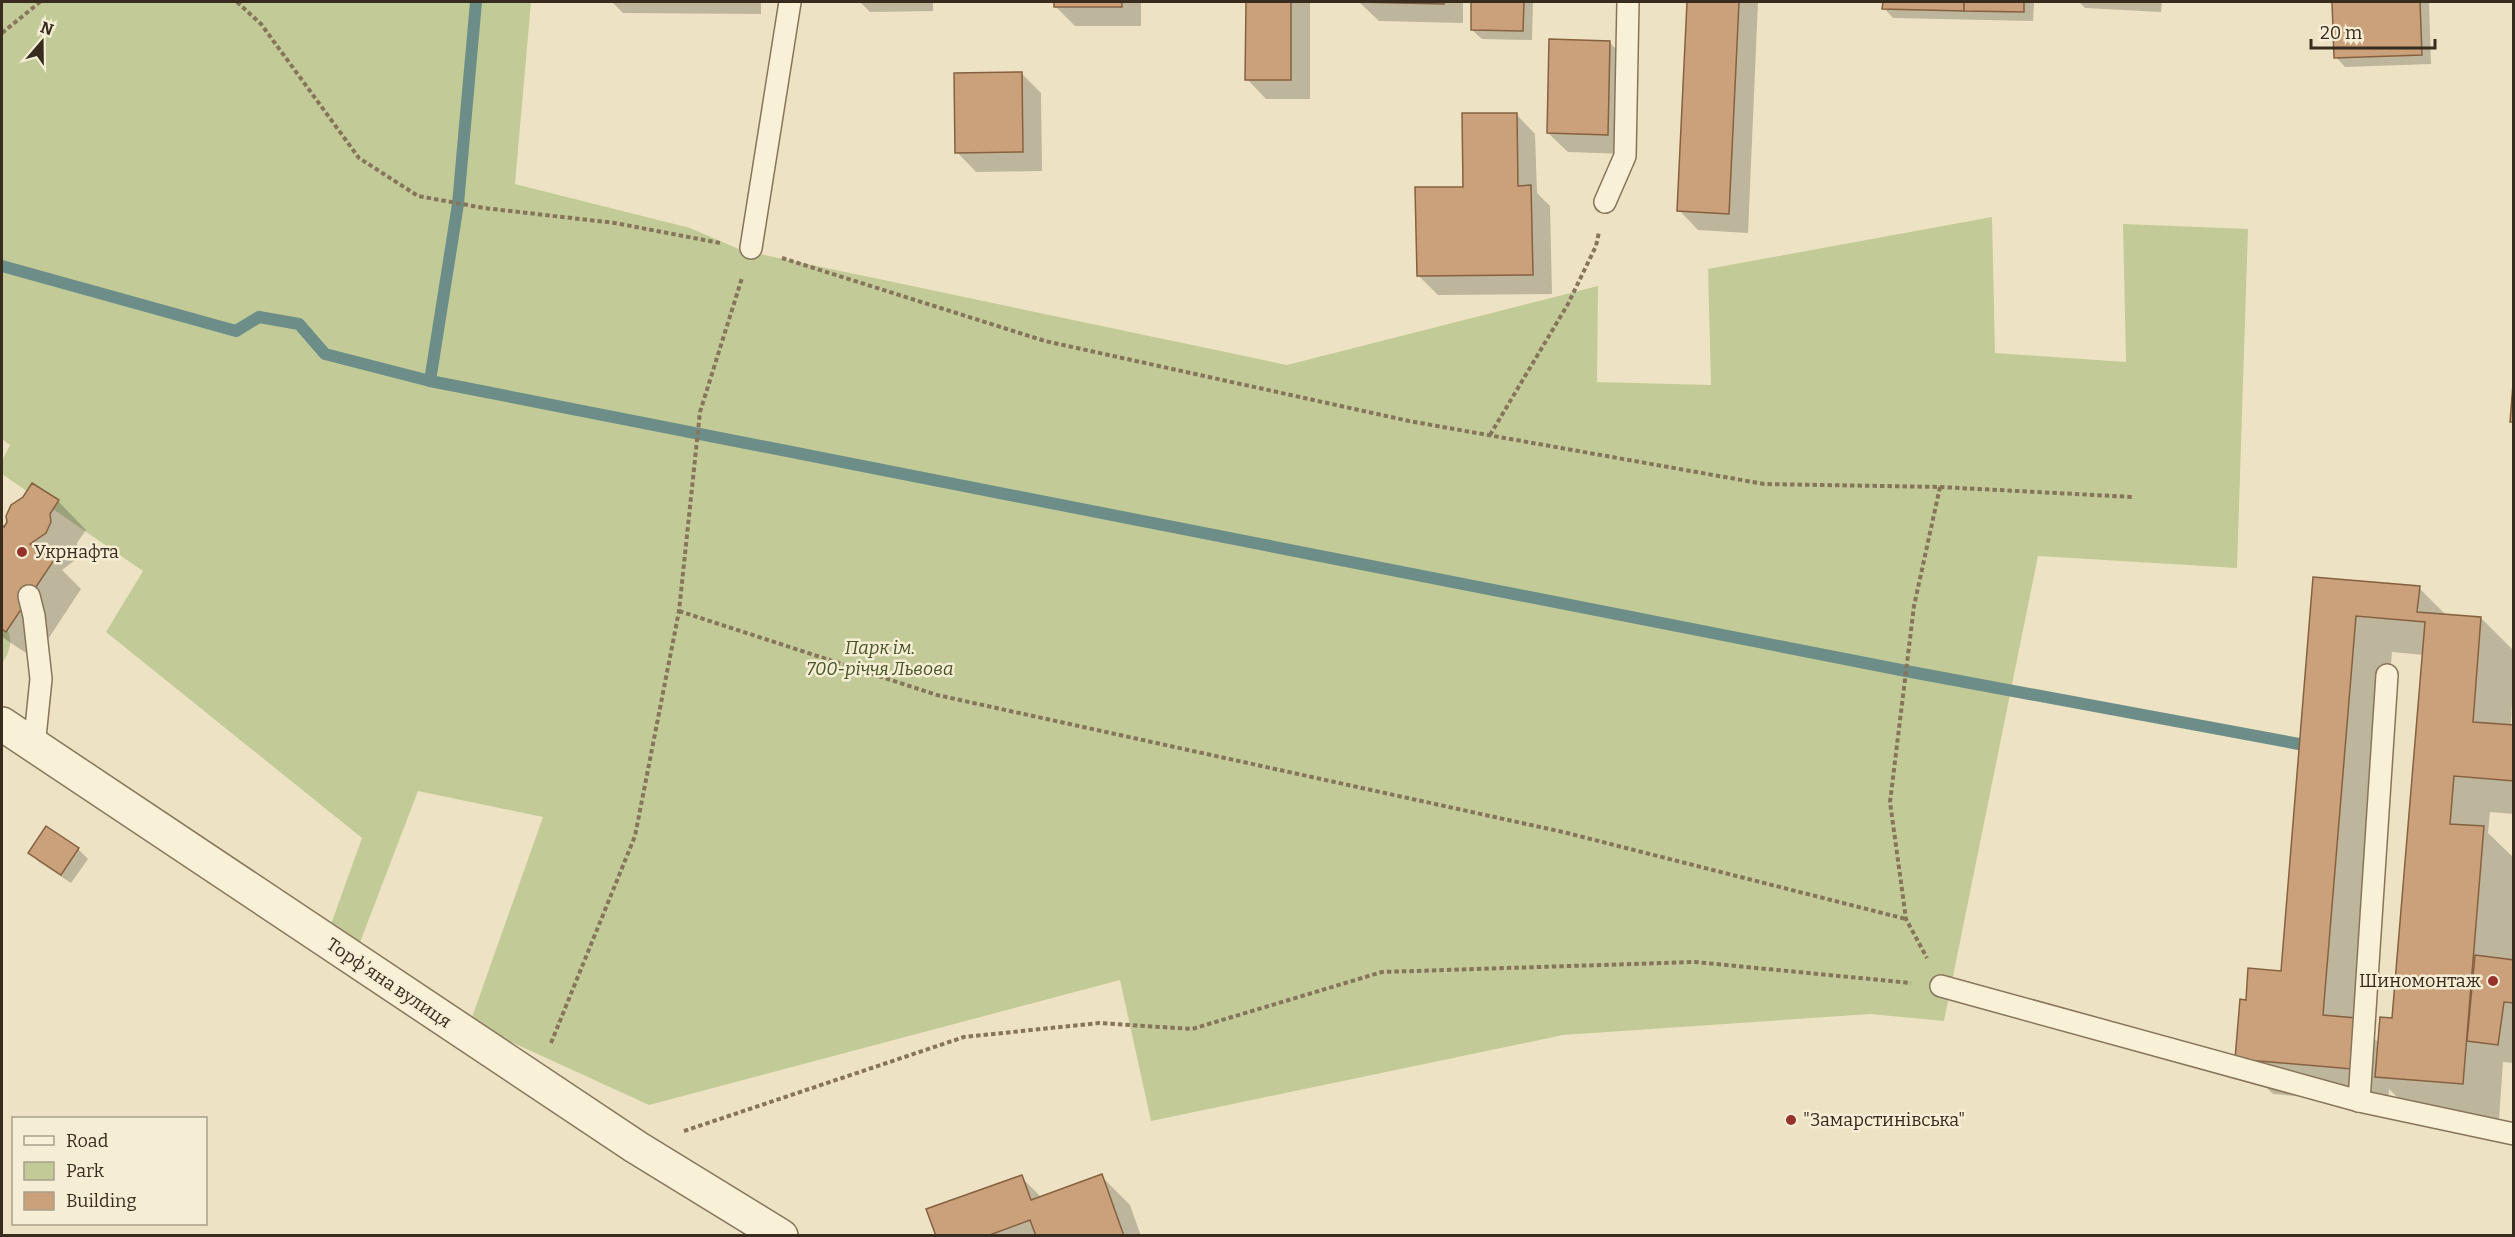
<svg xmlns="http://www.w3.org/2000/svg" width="2515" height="1237" viewBox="0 0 2515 1237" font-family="Bitter,serif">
<rect width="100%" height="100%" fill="#ede3c4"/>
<g fill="#c2cb98">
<path d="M2 2H531L515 184 690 228 741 250 1287 365 1598 286 1597 382 1711 385 1708 269 1992 217 1995 353 2126 362 2123 224 2248 229 2237 568 2038 556 1944 1021 1870 1014 1563 1035 1151 1121 1120 980 649 1105 470 1023 543 817 418 791 359 945 330 927 362 838 106 632 143 571 2 474V461L10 445 2 439Z"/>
<path d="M2 622C14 636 12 649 2 663Z"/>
</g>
<g fill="#0003" fill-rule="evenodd">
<path d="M612 2H761V14L623 13Z"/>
<path d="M860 2H933V11L870 12Z"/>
<path d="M1056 2H1141V26H1075L1056 7Z"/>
<path d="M1247 2H1310V99H1266L1247 79Z"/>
<path d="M1359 2H1463V23L1379 21Z"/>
<path d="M1473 2H1533L1532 40 1482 39 1472 30Z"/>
<path d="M1688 2H1758L1748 233 1698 230 1679 210Z"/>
<path d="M1884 2H2034L2033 21 1893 18 1884 8Z"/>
<path d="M2079 2H2162L2161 12 2085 8Z"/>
<path d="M2334 2H2429L2431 64 2345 67 2336 57Z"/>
<path d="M1609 42 1629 62 1627 154 1568 152 1548 133Z"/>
<path d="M1021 73 1041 93 1042 171 976 172 957 152Z"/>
<path d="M1516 114 1535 134 1537 193 1550 206 1552 294 1438 295 1419 276 1465 189Z"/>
<path d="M24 499 58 501 86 530 77 543 78 551 74 561 62 570 81 589 35 659 2 637V527L5 529Z"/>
<path d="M2314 579 2419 588 2447 616 2481 618 2514 651 2511 726 2514 727V814L2490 812 2488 833 2514 858 2512 961H2514V1063L2503 1062 2499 1120 2413 1113 2389 1089 2388 1104 2273 1094 2237 1058 2247 1001 2282 972ZM2392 652 2424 655 2394 1020 2379 1043 2361 1025Z"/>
<path d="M78 849 88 859 71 883 39 862 30 853Z"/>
<path d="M1101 1176 1130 1205 1141 1236H937L1021 1177 1042 1198Z"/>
</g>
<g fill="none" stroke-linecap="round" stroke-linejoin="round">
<g stroke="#6d8e88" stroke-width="12">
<path d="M476 2 458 204 430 381 1906 671 2299 744"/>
<path d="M2 266 236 331 259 317 299 324 325 354 430 381"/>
</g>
</g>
<g fill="#caa17b" stroke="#866141" stroke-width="1.5">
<rect x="1054" y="2" width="68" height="5"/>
<path d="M1246 2H1291V80H1245Z"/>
<path d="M1358 2H1444V4Z"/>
<path d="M1471 2H1524L1523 31 1471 30Z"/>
<path d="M1687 2H1739L1729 214 1677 211Z"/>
<path d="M1883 2H1964V11L1882 9Z"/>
<path d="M1964 2H2024V12L1964 11Z"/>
<path d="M2332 2H2420L2422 55 2334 58Z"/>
<path d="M1549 39 1610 41 1608 135 1547 133Z"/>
<path d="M1022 72 1023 152 955 153 954 73Z"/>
<path d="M1462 113H1517L1518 186 1531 185 1533 275 1417 276 1415 187H1463Z"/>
<path d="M2514 371V422H2510Z"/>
<path d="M32 483 59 500 50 514 51 522 46 533 30 544 54 560 6 632 2 629V525L4 527 7 522 6 516 11 505 23 497Z"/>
<path d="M2313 577 2420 586 2417 612 2481 617 2473 722 2514 725V781L2454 776 2450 824 2484 826 2463 1084 2375 1077 2380 1017 2392 1018 2425 622 2356 616 2323 1015 2356 1018 2352 1069 2235 1059 2240 999 2246 1000 2248 968 2281 971Z"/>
<path d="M46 826 79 848 61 875 28 853Z"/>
<path d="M2475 955 2514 960V1003L2504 1002 2498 1045 2467 1041Z"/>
<path d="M1102 1174 1124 1236H1036L1030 1220 987 1236H936L926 1209 1022 1175 1031 1200Z"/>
</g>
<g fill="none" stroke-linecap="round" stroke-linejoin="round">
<g stroke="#87755b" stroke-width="24">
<g id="service">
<path d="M1605 202 1625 156 1628 2"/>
<path d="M751 248 790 2"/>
<path d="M29 596 34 616 41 679 34 747"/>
<path d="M1941 986 2359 1101 2514 1134"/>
<path d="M2359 1101 2387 675"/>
</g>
</g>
<g stroke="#87755b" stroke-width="36">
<path id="tertiary" d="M2 724 636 1147 781 1236"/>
</g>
<g stroke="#87755b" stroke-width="4" stroke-dasharray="4.5 3" stroke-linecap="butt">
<path d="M237 2 261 24 359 158 418 196 484 208 615 223 720 243"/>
<path d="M2 33 40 2"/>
<path d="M782 258 1045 341 1409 421 1764 484 1940 487 1914 606 1890 802 1906 919 1927 958"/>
<path d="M1490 435 1568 304 1596 246 1599 232"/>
<path d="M1940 487 2133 497"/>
<path d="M679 611 937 695 1563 832 1906 919"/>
<path d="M551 1043 635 836 679 611 700 412 742 278"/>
<path d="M684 1131 964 1037 1099 1023 1192 1029 1382 972 1695 962 1911 983"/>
</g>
<use href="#service" stroke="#f8f0d7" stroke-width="21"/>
<use href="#tertiary" stroke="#f8f0d7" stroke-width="33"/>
</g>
<g fill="#95322c" stroke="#f5edd4" stroke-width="2">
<circle cx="22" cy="552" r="6"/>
<circle cx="2493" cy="981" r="6"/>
<circle cx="1791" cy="1120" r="6"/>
</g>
<g text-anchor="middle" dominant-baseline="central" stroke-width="5" stroke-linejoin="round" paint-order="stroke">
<g font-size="18" fill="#382c1f" stroke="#f5edd4" text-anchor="start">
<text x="34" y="552">Укрнафта</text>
<text x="2481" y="981" text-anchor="end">Шиномонтаж</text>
<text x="1803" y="1120">"Замарстинівська"</text>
</g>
<g font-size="18" font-style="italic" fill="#455426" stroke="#f5edd4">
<text x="880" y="648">Парк ім.<tspan x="880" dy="21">700-річчя Львова</tspan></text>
</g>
<g font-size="18" fill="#382c1f" stroke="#f5edd4">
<text transform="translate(389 983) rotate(34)">Торфʼяна вулиця</text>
</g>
</g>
<rect width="2515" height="1237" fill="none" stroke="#382c1f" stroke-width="6"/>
<rect x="12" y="1117" width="195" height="108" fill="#f5edd4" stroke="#a9a08c" stroke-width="1.5"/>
<rect x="24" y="1136" width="30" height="9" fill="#f8f0d7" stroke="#a9a08c" stroke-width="1.5"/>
<text x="66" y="1147" font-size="18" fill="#382c1f">Road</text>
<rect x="24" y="1162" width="30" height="18" fill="#c2cb98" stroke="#a9a08c" stroke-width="1.5"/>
<text x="66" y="1177" font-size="18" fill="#382c1f">Park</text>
<rect x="24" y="1192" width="30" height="18" fill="#caa17b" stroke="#a9a08c" stroke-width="1.5"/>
<text x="66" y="1207" font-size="18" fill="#382c1f">Building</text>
<g transform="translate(42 42) rotate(20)" stroke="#f5edd4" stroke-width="4.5" paint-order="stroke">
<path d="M0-4.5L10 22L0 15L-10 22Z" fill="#382c1f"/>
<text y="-9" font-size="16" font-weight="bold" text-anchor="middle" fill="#382c1f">N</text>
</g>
<path d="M2311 39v9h124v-9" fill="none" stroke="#382c1f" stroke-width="3"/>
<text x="2320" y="39" font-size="18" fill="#382c1f" stroke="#f5edd4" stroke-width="4.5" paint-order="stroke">20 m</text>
</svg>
